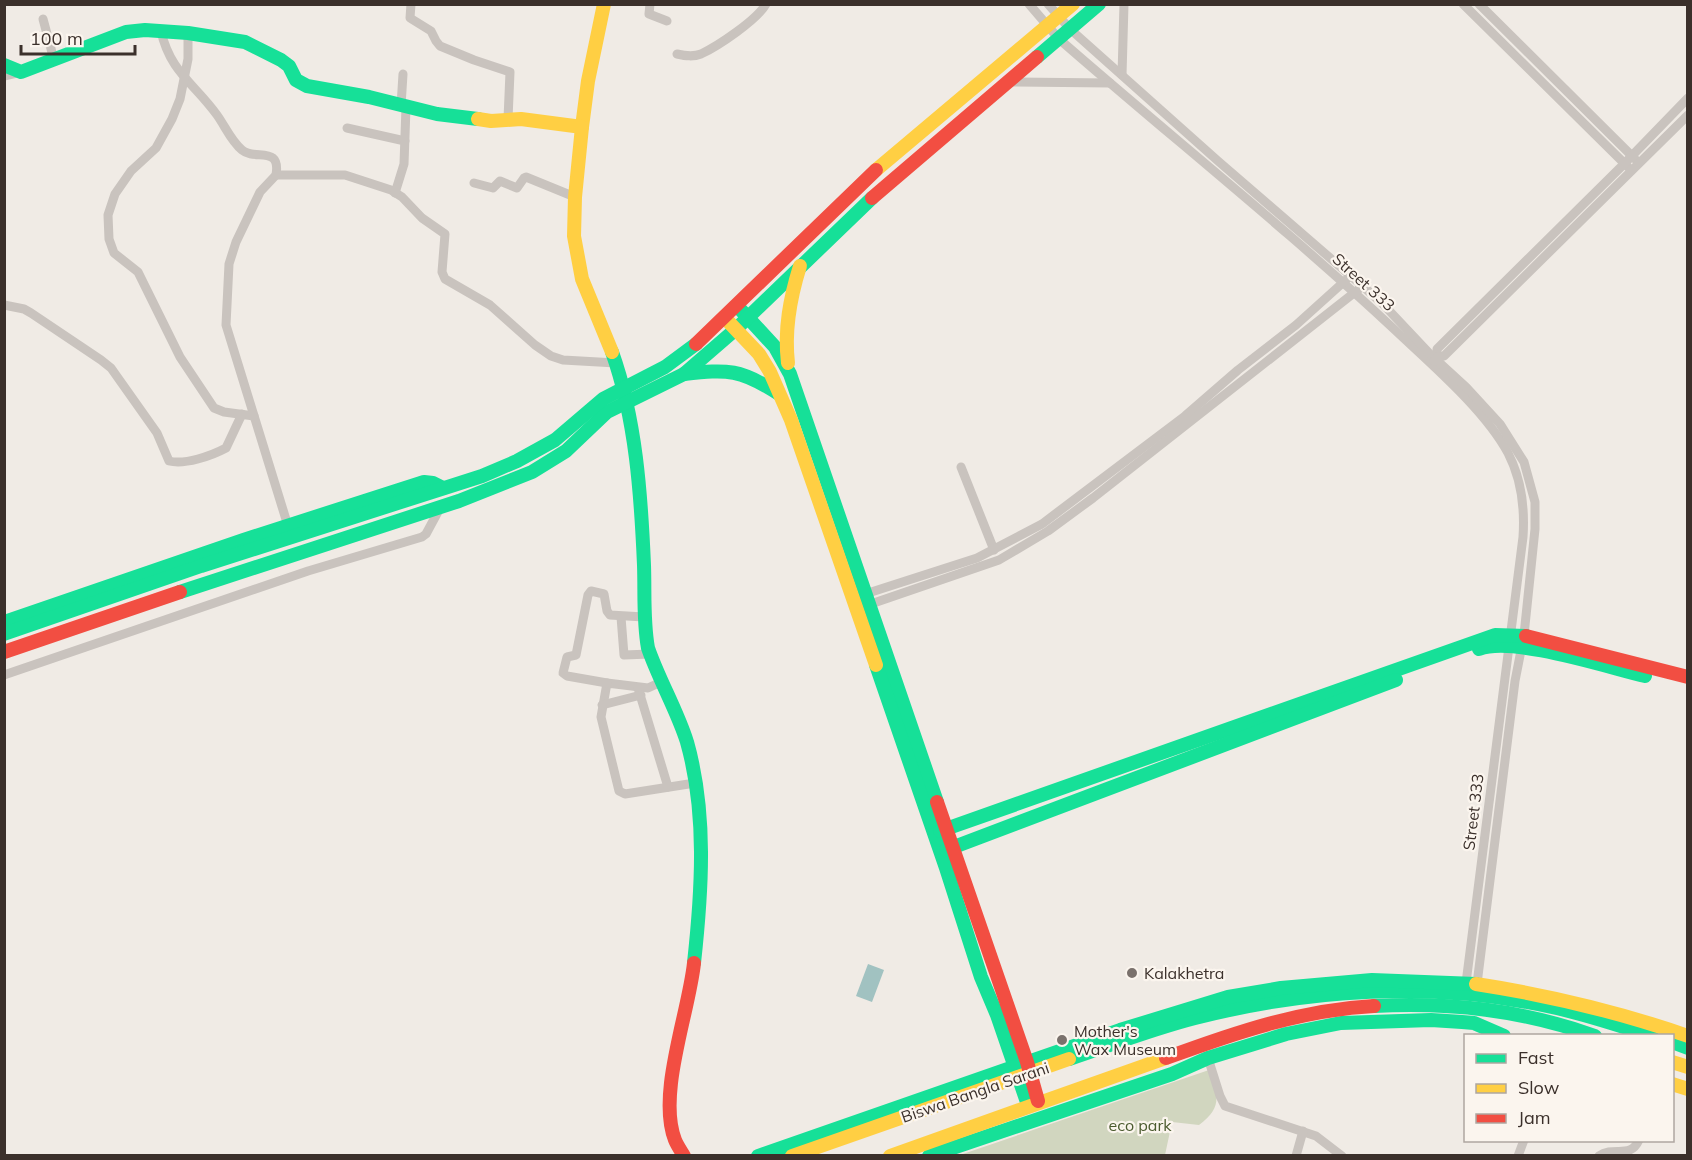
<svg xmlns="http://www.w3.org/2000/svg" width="1692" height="1160" viewBox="0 0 1692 1160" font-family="Mulish,sans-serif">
<rect width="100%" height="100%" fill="#f0ebe5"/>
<path fill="#d1d6bf" d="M1209 1070C1218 1095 1223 1107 1199 1125L1172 1122 1165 1155 957 1156Z"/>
<path fill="#a1c2c1" d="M868 964 884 970 872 1002 856 996Z"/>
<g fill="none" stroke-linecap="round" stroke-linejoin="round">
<g stroke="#c9c3be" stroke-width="9">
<path d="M411 4 410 18 431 31 436 41 440 46 474 60 510 72 508 119"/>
<path d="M650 4 649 14 667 21"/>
<path d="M1029 4 1059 39C1170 136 1287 229 1395 330 1431 364 1485 410 1508 453 1522 480 1525 507 1523 537L1466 983"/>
<path d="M1048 4 1070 29 1218 161 1381 302 1430 354 1466 387 1500 424 1524 462 1535 502V529L1524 635 1515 681 1477 984"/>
<path d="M1463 4 1628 167"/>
<path d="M1479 4 1635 159"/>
<path d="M43 19 54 60"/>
<path d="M161 31C170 72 195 84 217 115 225 126 231 141 242 150 255 161 281 145 276 175L260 192 236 242 229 264 226 325 288 526"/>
<path d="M188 33V59L180 99 172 119 156 148 131 171 115 194 108 215 109 239 114 253 138 272 180 357 214 408 224 412 254 416"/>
<path d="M677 54C686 56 693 57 701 54 718 46 757 20 766 4"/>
<path d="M1122 75 1124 4"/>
<path d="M4 76 21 72"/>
<path d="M1007 82 1110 83"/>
<path d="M401 106 403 74"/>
<path d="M347 128 405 141"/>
<path d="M276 175H345L391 190 402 197 422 218 445 234 442 272 445 279 490 305 535 345 551 356 563 360 616 363"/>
<path d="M474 183 493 188 500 181 517 188 524 178 526 177 575 197"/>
<path d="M395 193 404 164 406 107"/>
<path d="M4 305 24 309 31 313 101 360 111 368 157 433 169 461C185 465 211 456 226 448L242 414"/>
<path d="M1437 357V349L1624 164 1688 98"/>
<path d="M1434 361 1437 357 1444 356 1688 115"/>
<path d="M961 467 994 550"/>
<path d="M862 595 977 558 1042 524 1185 416 1238 370 1296 325 1347 279"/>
<path d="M865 606 999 560 1048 531 1093 498 1359 289"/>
<path d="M621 617 624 655 650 654"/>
<path d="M4 675 308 571 422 537 426 534 440 508"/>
<path d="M661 682 648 688 607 683 601 717 619 791 625 794 695 783"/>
<path d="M607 683 567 676 563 673 567 657 576 655 588 595 591 591 604 594 607 611 610 615 644 617"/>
<path d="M638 688 668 787"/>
<path d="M602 705 641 695"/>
<path d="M1208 1058 1220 1096 1225 1106 1316 1136 1342 1156"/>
<path d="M1296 1156 1303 1131"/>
<path d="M1518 1156 1524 1140"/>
<path d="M1599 1156C1614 1145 1630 1160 1639 1140"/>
</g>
<g stroke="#16e098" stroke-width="14">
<path d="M1037 57 1099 4"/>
<path d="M4 65 21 72 126 32 145 30 188 33 245 42 281 60 289 66 296 80 307 86 369 97 437 114 478 119"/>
<path d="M740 309 775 347 790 374 937 802"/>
<path d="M612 352C636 419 641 495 644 565 645 593 643 621 648 648 659 680 677 710 687 742 707 813 702 890 694 963"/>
<path d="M684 374C728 369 741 369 779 394"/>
<path d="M180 592 459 501 532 472 566 451 607 412 684 374 736 329 872 198"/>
<path d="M4 622 243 540 424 482 433 483 443 488"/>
<path d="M4 634 201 566 482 476 517 461 555 440 603 399 665 367 696 344"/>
<path d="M1479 649C1513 636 1607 667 1645 676"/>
<path d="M876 665 946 868 981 977 997 1015 1028 1105"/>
<path d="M940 831 1495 635 1526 636"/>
<path d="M946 850 1396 680"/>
<path d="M1374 1006C1451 1002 1522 1010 1595 1036"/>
<path d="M1672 1042 1688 1048"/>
<path d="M1069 1059C1111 1045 1152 1029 1195 1018 1309 989 1431 981 1547 1006 1583 1013 1617 1025 1652 1036"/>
<path d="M758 1156 1120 1030 1228 997 1281 988 1372 980 1476 984"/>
<path d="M929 1156 1172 1074 1208 1058 1286 1034 1341 1023 1431 1020 1462 1022 1474 1023 1504 1036"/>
</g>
<g stroke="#ffcf43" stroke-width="14">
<path d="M604 4 588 81 582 127 575 197 574 236 582 279 612 352"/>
<path d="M478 119 491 121 521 119 582 127"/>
<path d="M876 170 1073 4"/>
<path d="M724 317 759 354 770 372 791 420 876 665"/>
<path d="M788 363C784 329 790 298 800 266"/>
<path d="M1476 984C1548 995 1619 1012 1688 1036"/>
<path d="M1672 1062 1688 1067"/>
<path d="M1672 1084 1688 1089"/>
<path d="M792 1156 1069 1059"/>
<path d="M890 1156 1166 1058"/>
</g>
<g stroke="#f24e42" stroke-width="14">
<path d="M872 198 1037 57"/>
<path d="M696 344 876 170"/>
<path d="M1526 636 1688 677"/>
<path d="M4 652 180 592"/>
<path d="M937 802 1027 1062 1038 1101"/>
<path d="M1166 1058C1234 1033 1301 1010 1374 1006"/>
<path d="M684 1156C681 1151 677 1145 675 1140 657 1094 689 1012 694 963"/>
</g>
</g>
<g fill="#7a716c" stroke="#fbf5ee" stroke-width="2">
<circle cx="1132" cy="973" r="6"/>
<circle cx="1062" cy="1040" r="6"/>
</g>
<g text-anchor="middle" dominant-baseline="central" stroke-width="4.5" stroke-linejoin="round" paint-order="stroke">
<g font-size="16" fill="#3b302b" stroke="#fbf5ee">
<text transform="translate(1364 282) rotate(42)">Street 333</text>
<text transform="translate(1473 812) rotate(-83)">Street 333</text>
<text transform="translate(975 1092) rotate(-19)">Biswa Bangla Sarani</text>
</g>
<g font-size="16" fill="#3b302b" stroke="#fbf5ee" text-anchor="start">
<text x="1144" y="973">Kalakhetra</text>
<text x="1074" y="1031">Mother's<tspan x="1074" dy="18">Wax Museum</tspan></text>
</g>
<g font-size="16" fill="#4a5a2e" stroke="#fbf5ee">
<text x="1140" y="1125">eco park</text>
</g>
</g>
<rect width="1692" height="1160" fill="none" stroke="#3b302b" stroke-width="12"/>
<rect x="1464" y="1034" width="210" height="108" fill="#fbf5ee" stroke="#aea6a0" stroke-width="1.5"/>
<rect x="1476" y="1054" width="30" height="9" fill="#16e098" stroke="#aea6a0" stroke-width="1.5"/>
<text x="1518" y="1064" font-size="18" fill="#3b302b">Fast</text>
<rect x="1476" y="1084" width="30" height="9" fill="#ffcf43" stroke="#aea6a0" stroke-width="1.5"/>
<text x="1518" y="1094" font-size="18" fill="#3b302b">Slow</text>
<rect x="1476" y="1114" width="30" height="9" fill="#f24e42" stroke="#aea6a0" stroke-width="1.5"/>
<text x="1518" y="1124" font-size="18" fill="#3b302b">Jam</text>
<path d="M21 45v9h114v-9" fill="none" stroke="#3b302b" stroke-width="3"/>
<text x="30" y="45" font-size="18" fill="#3b302b" stroke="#fbf5ee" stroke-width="4.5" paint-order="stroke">100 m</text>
</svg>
